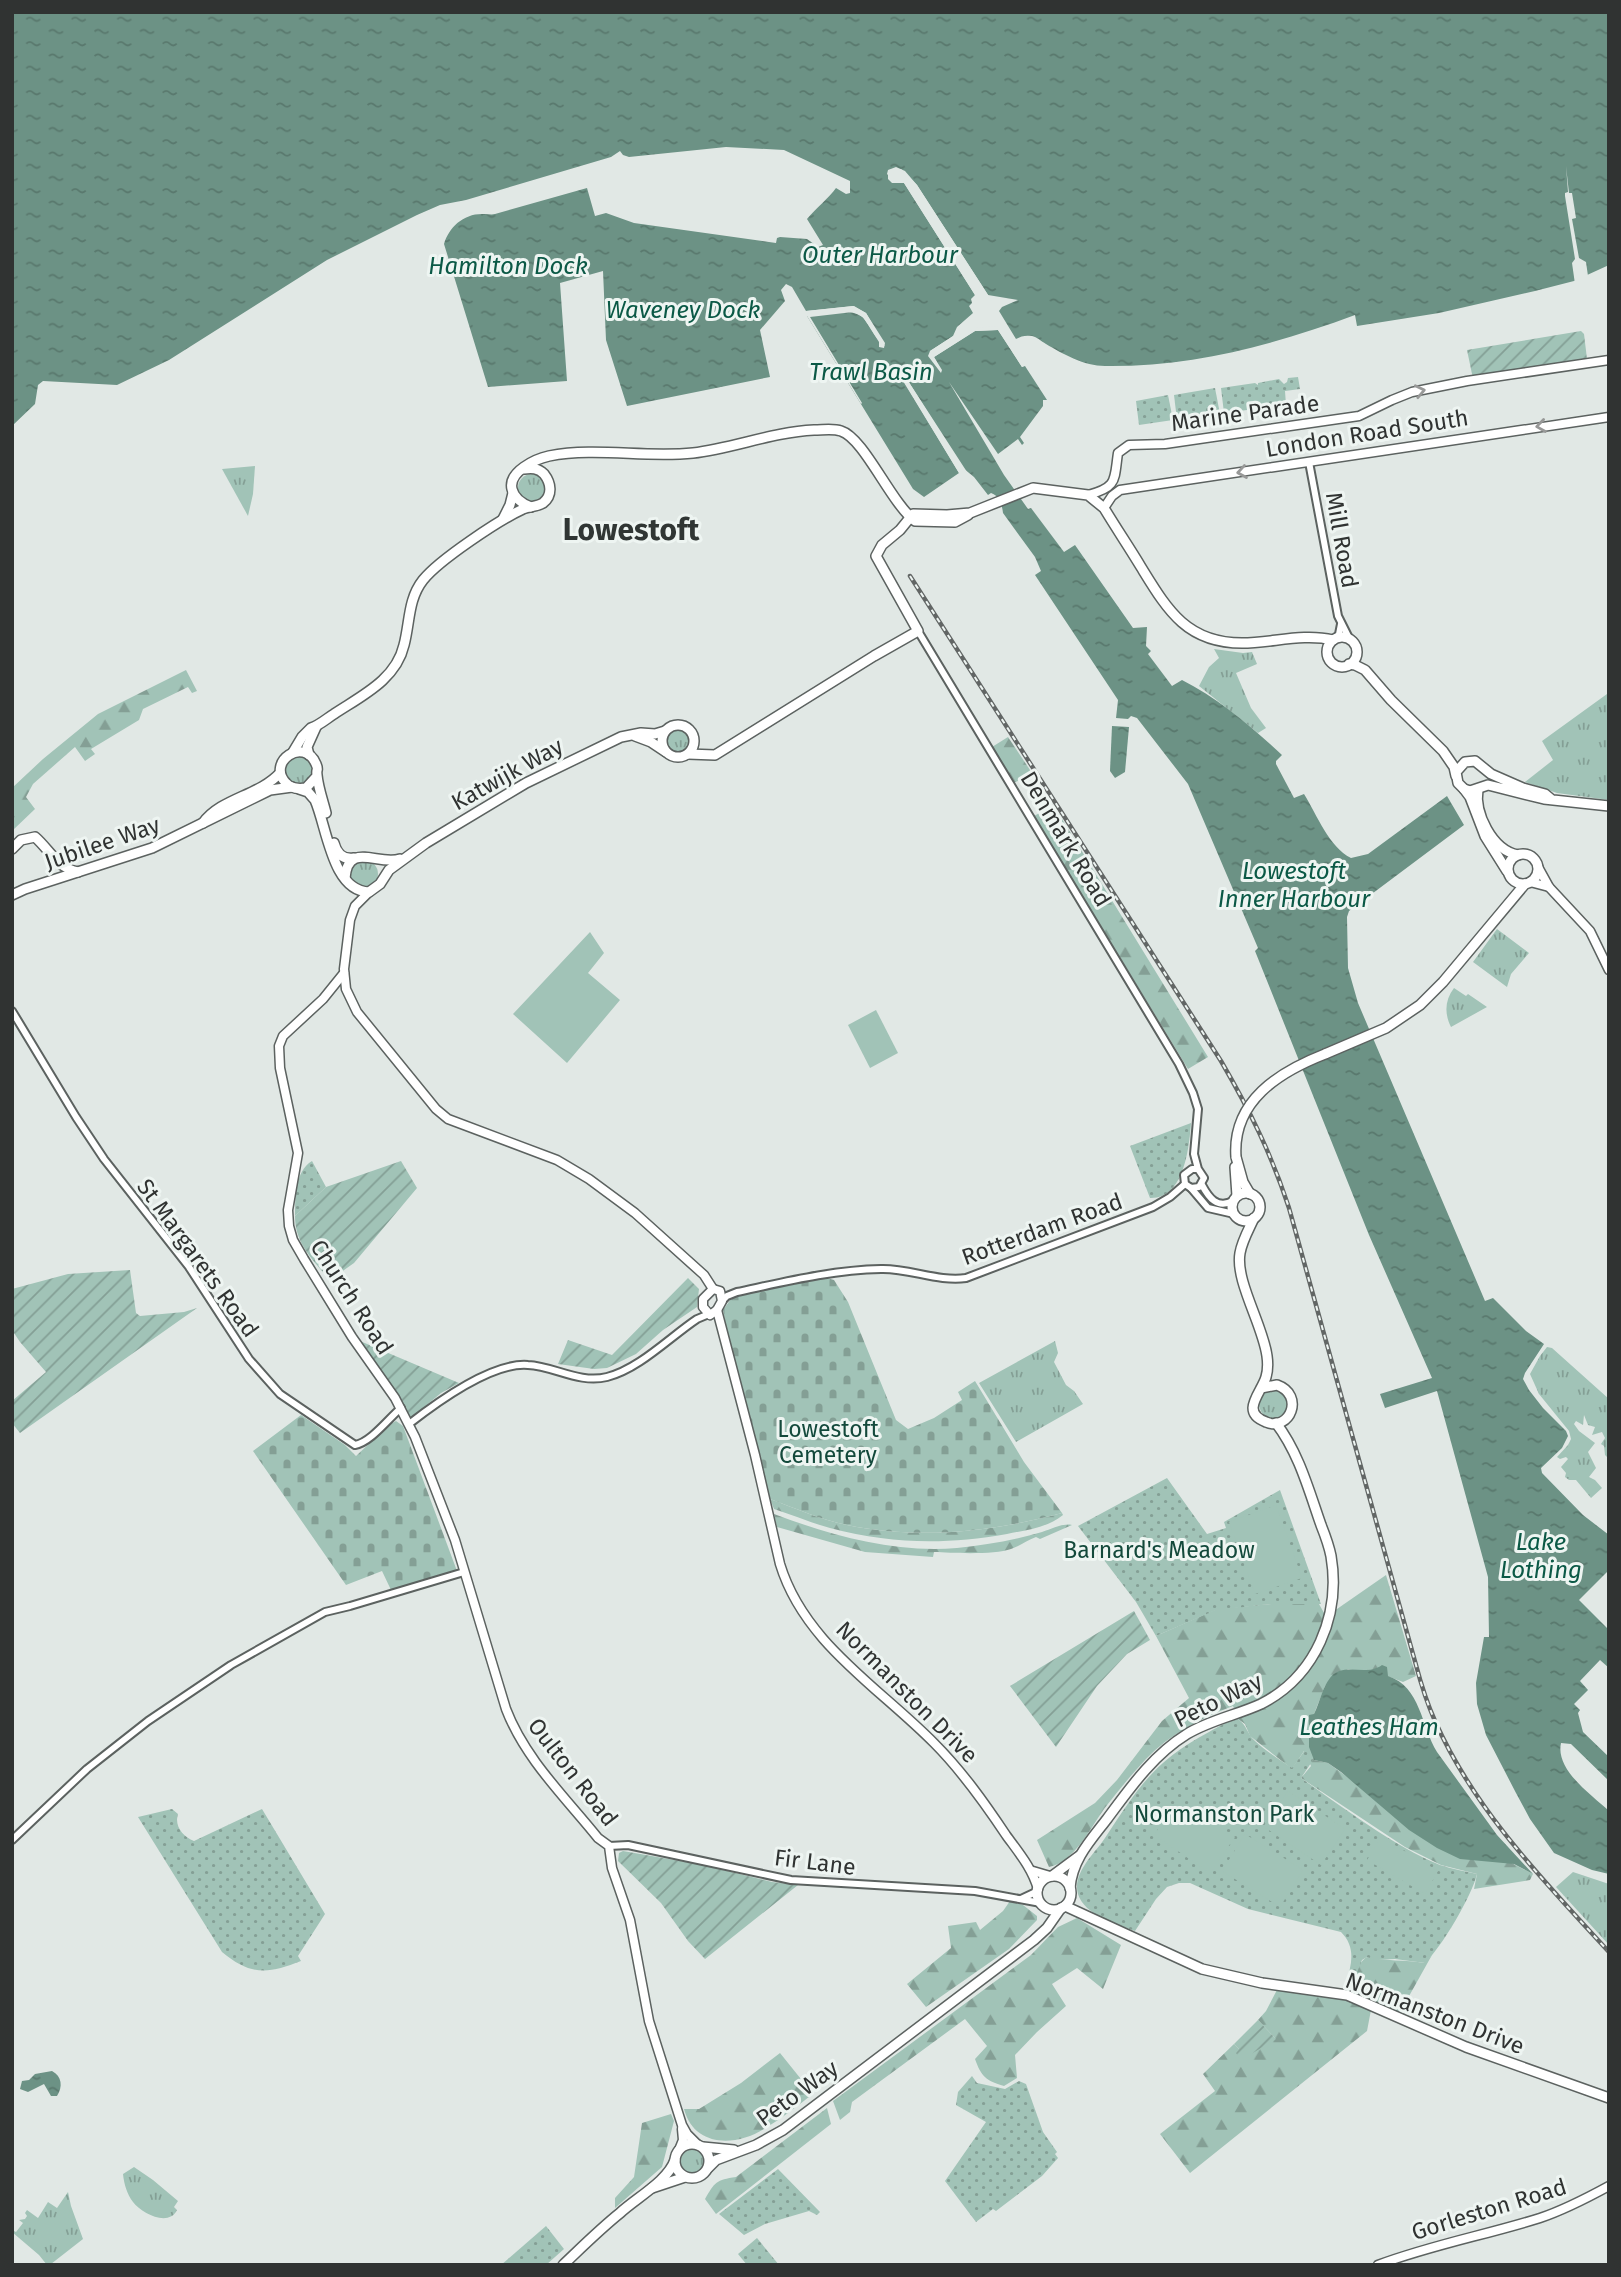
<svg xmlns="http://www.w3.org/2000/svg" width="1621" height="2277" viewBox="0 0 1621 2277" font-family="'Fira Sans',sans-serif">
<defs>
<pattern id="grass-tufts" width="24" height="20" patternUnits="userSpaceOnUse" patternTransform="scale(1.75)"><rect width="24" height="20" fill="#a1c3b7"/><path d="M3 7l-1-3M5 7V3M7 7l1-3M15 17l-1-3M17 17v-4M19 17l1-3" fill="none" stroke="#849f95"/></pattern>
<pattern id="forest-firs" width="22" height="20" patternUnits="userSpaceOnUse" patternTransform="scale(1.75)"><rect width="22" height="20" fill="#a1c3b7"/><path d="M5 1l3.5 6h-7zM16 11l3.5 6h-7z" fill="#849f95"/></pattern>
<pattern id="cemetery-stones" width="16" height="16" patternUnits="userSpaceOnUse" patternTransform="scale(1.75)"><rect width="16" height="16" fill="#a1c3b7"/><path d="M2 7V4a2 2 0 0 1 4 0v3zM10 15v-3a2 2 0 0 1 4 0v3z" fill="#849f95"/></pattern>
<pattern id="park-dots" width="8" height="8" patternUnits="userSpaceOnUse" patternTransform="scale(1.75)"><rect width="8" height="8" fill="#a1c3b7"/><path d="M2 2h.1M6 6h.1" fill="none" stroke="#849f95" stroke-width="1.8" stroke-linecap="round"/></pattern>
<pattern id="garden-furrows" width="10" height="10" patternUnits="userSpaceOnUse" patternTransform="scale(1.75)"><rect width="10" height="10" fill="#a1c3b7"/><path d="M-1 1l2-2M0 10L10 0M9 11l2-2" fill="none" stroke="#849f95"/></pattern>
<pattern id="water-ripples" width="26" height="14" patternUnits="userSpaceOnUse" patternTransform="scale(1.75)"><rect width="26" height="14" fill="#6c9285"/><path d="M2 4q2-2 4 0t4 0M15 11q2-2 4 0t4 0" fill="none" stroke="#59786d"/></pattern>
</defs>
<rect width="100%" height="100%" fill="#e1e8e5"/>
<g fill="url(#grass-tufts)">
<path d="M255 466 253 494 248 516 222 469Z"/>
<circle cx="532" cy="488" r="14"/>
<path d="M1214 649 1243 653 1252 652 1257 664 1236 673 1251 708 1266 728 1258 733 1199 686 1209 667 1219 658Z"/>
<path d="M1607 694 1609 695V800L1557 793 1525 782 1553 760 1542 741Z"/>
<circle cx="678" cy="741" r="13"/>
<circle cx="298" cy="770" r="14"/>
<circle cx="364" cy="874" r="14"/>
<path d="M1497 929 1529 953 1511 974 1507 987 1473 962Z"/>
<path d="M1454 988 1466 996 1468 994 1487 1007 1451 1027C1444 1013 1445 1000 1454 988Z"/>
<path d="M1055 1341 1058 1353 1054 1362 1066 1385 1074 1391 1083 1404 1016 1442 979 1383Z"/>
<path d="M1547 1347 1552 1348 1609 1399V1459L1605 1455 1604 1446 1601 1444 1605 1438 1602 1432 1592 1435 1595 1427 1588 1425 1584 1415 1583 1425 1576 1421 1574 1424 1579 1431 1595 1443 1588 1452 1596 1468 1589 1477 1595 1480 1602 1488 1591 1498 1576 1480H1569L1565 1477 1566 1473 1561 1467 1568 1459 1566 1457 1560 1459 1557 1457 1568 1445 1571 1439 1569 1431 1539 1394 1530 1374 1540 1356Z"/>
<circle cx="1273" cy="1404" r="14"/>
<path d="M1573 1872 1609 1884V1945L1556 1887Z"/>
<circle cx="692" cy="2161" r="14"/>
<path d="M134 2167 153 2180 178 2201 174 2207 177 2210C169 2227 142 2214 133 2202 127 2194 124 2184 123 2174Z"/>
<path d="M68 2192 71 2206 83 2239 51 2264 47 2265 39 2255 12 2232V2230L16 2232 23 2223 19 2220 25 2219 27 2216 25 2213 27 2210 38 2218 48 2202 57 2208Z"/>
</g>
<g fill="url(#forest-firs)">
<path d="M186 670 197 691 192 693 188 687 143 709 139 720 91 749 95 754 85 761 75 747 33 784 26 797 35 809 12 831V788L43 759 98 714Z"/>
<path d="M1008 737 1032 773 1014 783 992 747Z"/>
<path d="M1045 810 1051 819 1059 814 1208 1057 1188 1069 1034 816Z"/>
<path d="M770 1499C795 1508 821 1520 847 1525 920 1540 991 1532 1062 1513L1063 1515C1047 1528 1026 1530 1007 1534 944 1545 892 1544 830 1528 811 1523 793 1515 774 1509Z"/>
<path d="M774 1514C833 1536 893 1553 957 1548 985 1545 1015 1540 1042 1532 1052 1529 1062 1523 1072 1525L1040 1539 1036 1537C1027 1540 1020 1546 1011 1549 995 1555 953 1553 934 1552L933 1557 865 1552 777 1527Z"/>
<path d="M1386 1575 1416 1676 1403 1682 1387 1676 1377 1669 1357 1671 1348 1669 1325 1686 1314 1714V1760L1328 1763 1354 1782 1533 1874 1530 1880 1474 1889 1477 1874 1441 1865 1405 1847 1301 1778 1311 1766 1304 1751 1292 1769 1250 1736 1245 1724 1238 1719 1233 1706C1201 1718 1170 1734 1146 1759 1131 1775 1117 1792 1104 1809 1090 1829 1074 1862 1049 1867L1037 1840 1095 1803 1117 1780 1162 1721 1189 1698 1156 1636 1217 1609 1271 1604H1319L1324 1613 1337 1609Z"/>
<path d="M1010 1901 1023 1905 1037 1916V1920L1009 1949 926 2007 907 1984 951 1948 948 1926 976 1922 980 1930 1003 1911Z"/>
<path d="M1077 1918 1121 1945 1103 1989 1077 1968 1052 1984 1066 2006 1037 2032 1015 2055 1017 2078 1004 2086C986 2081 981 2076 975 2059L987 2046 965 2019 852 2102 850 2112 840 2120 833 2101 1031 1955 1058 1927Z"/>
<path d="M1432 1955 1399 2014 1352 1990C1352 1980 1358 1962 1367 1957 1383 1961 1407 1960 1424 1963Z"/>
<path d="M1278 1988 1348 1999 1371 2010 1367 2031 1190 2173 1160 2134 1215 2091 1203 2074 1234 2044 1240 2050 1260 2047 1275 2038 1258 2020 1266 2011Z"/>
<path d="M780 2053 813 2094C797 2106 781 2119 764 2129 735 2147 694 2147 684 2109H699L741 2083Z"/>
<path d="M827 2108 831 2124 716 2214 705 2199C715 2182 716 2180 736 2177Z"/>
<path d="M671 2114 674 2121 662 2167 615 2208V2198L634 2177 642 2123Z"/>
</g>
<g fill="url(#cemetery-stones)">
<path d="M827 1278 834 1280 848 1302 896 1420 908 1429 934 1418 962 1400 958 1392 975 1381 1024 1462 1062 1513C991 1532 920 1540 847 1525 821 1520 795 1508 770 1499L729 1343 723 1310 733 1296Z"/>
<path d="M301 1415 345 1445 356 1456 389 1425 396 1421 403 1426 457 1571 391 1590 382 1571 346 1585 253 1451Z"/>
</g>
<g fill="url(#park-dots)">
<path d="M1298 377 1300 389 1285 391 1286 405 1224 413 1221 388 1255 383 1258 385V383L1279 379 1284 384 1287 382 1288 378Z"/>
<path d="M1215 388 1220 414 1177 420 1174 395Z"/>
<path d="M1168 395 1173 420 1139 425 1136 401Z"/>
<path d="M1191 1123C1189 1148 1184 1199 1150 1198L1130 1146Z"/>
<path d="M312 1161 326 1187 295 1216C295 1198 295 1171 312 1161Z"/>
<path d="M1167 1478 1207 1534 1226 1528 1224 1522 1280 1490 1321 1604H1271L1216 1610 1156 1636 1136 1602 1078 1526Z"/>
<path d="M1238 1719C1247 1725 1247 1734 1255 1741 1266 1751 1280 1760 1292 1768L1308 1746 1313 1760 1301 1778C1341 1806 1395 1847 1440 1865 1452 1869 1465 1871 1477 1874 1472 1896 1441 1948 1425 1963L1395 1959 1375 1960 1367 1957 1362 1960 1352 1985 1346 1983C1352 1964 1356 1947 1341 1932L1248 1909 1190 1883H1179L1167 1887 1156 1899 1135 1931C1117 1924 1084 1915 1078 1894 1072 1873 1095 1853 1105 1838 1138 1788 1154 1761 1209 1732 1218 1727 1227 1721 1238 1719Z"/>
<path d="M172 1809 178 1814C174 1826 183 1837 194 1841L262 1809 325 1914 298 1956 301 1961C268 1974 251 1976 222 1952L138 1817Z"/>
<path d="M972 2076 977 2083 1005 2089 1019 2081 1026 2084 1043 2132 1057 2152 1055 2154 1058 2158 1042 2176 996 2211 993 2209 976 2222 945 2181 986 2122 956 2105 958 2092Z"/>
<path d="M778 2169 820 2212 817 2215 809 2211 765 2224 744 2235 719 2214Z"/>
<path d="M546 2226 564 2249 546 2265H501Z"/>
<path d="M757 2238 779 2265H747L738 2254Z"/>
</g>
<g fill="url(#garden-furrows)">
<path d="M1581 331 1584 334 1587 359 1473 377 1472 374 1467 350Z"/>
<path d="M401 1161 417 1188 354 1263 330 1280C313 1260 295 1244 295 1216L326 1187Z"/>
<path d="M130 1270 136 1313 140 1316 184 1312 197 1308 20 1433 12 1423V1401L46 1372 20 1342 12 1330V1289L68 1274Z"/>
<path d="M688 1278 699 1289 697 1307 663 1330 636 1354 607 1368 594 1369 558 1364 568 1340 612 1355Z"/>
<path d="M360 1341 459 1383 441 1393 411 1418Z"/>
<path d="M1134 1611 1150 1640 1127 1654 1097 1686 1056 1747 1010 1686Z"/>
<path d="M623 1851 703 1865 772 1882 798 1885 705 1959 688 1941 661 1903 618 1861 619 1853Z"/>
<path d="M1258 2020 1276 2039 1241 2060 1236 2053 1239 2049 1234 2044Z"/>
</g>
<g fill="#a1c3b7">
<path d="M590 932 604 953 588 973 620 1000 567 1063 513 1014Z"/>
<path d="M876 1010 898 1053 870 1068 848 1025Z"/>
<path d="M1276 1505 1302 1578 1255 1594 1229 1522Z"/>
<path d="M1288 1791 1345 1829 1321 1865 1264 1827Z"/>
<path d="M1178 1799 1235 1837 1210 1873 1154 1835Z"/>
<path d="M1245 1834 1303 1870 1280 1907 1222 1871Z"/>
<path d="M1381 1837 1438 1871 1425 1894 1367 1860Z"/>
</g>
<g fill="url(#water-ripples)">
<path d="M12 12H1609V265L1574 281 1535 291 1439 313 1357 326 1355 315C1274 345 1192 367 1105 366 1084 366 1063 354 1046 344 1041 341 1037 337 1032 336 1026 335 1021 336 1016 339L999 311 1002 307 1018 300 988 295 917 185 901 169 888 170 887 174 896 183H904L975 295 971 299 972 303 969 306 973 313 957 327 953 336 930 351 942 372 934 357 975 331 998 330 1022 367 1025 366 1047 400H1043V406L1020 437 1024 443 1022 445 1018 439 998 454 949 382 1004 475 1028 509 1031 508 1064 552 1075 545 1133 628 1147 627 1146 646 1151 651 1148 654 1172 686 1182 680C1218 698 1252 727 1282 755L1276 761V764L1294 798 1304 794C1317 815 1329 847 1351 858L1368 854 1447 796 1464 825 1349 911 1347 917 1348 968 1358 1003 1485 1301 1493 1298 1526 1331 1544 1344 1525 1373 1523 1379 1529 1390 1543 1408 1566 1431 1568 1436 1562 1448 1541 1468 1542 1473 1583 1515 1609 1535V1570L1579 1600 1609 1630V1668L1600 1660 1580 1681 1588 1690 1574 1704 1580 1710 1578 1713 1583 1732 1609 1757V1781L1571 1744 1561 1743C1555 1770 1592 1795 1609 1811V1874L1592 1870 1554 1853 1530 1819 1516 1793 1486 1735 1477 1704 1476 1683 1484 1637H1489L1488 1577 1437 1391 1385 1408 1380 1394 1432 1378 1369 1235 1255 951 1258 948 1188 784 1137 718 1131 716 1128 719 1116 718 1118 700 1035 575 1041 571 1035 557 1003 513C1002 505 1000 496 991 493L988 495 974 477 963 468 903 373 899 371 896 375 903 381 959 473 924 497 913 489 807 316C823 315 854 305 865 320 872 329 876 340 885 346L866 313 853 306 806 311 792 287 786 284 781 290 785 301 760 330 770 377 627 406 606 340 603 271 560 283 567 381 488 387 444 244C449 227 464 213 484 214 488 214 492 215 495 214L587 188 595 216 606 213 634 223 776 243 777 238 780 237 807 239 818 247 823 245 807 219C816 208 829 198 836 188L846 194 850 193V181L784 150 726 147 629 157 623 155 620 151 611 157 466 200 440 205 417 215 327 260 169 360 117 385 43 381 38 385 35 404 12 426Z"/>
<path d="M1112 726 1129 727 1125 772 1115 778 1110 771Z"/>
<path d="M1382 1665 1387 1667 1388 1676C1421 1687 1421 1726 1437 1752L1497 1835 1533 1874 1514 1864 1460 1859 1437 1848 1409 1830 1341 1772 1328 1763 1314 1760 1309 1747V1715L1314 1714C1320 1702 1322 1688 1330 1678 1343 1661 1366 1677 1382 1665Z"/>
<path d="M52 2071C62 2076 63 2087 57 2096H51L44 2084 28 2092 20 2089 22 2081 29 2080 35 2074Z"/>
</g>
<g fill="#e1e8e5">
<path d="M1566 166 1569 193H1572L1576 218 1572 219 1579 258 1586 262 1588 276 1575 284 1572 263 1575 259 1565 196V193L1568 192Z"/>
<path d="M896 167 905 171 917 185 992 301 985 297 941 225 910 181 897 171 890 175 893 179 901 178 907 181 978 294 975 295 904 183H892L888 179V170Z"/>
<path d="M854 306 866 313 885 343 884 348 879 347V342L863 317 853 312 810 317 862 403 861 404 807 316 806 311Z"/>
<path d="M998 326 1024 363 1028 364 1022 367 998 330 975 331 934 357 942 370 941 373 928 356 930 351 958 333 955 339 932 354 974 328Z"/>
<path d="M900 371 903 373 967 472 959 473 903 380 897 377V373Z"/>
</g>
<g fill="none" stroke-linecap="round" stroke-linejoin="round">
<g stroke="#5c6260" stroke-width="10">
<g id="minor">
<path d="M1309 462 1338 616 1350 640"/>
<path d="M918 631 1179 1064 1193 1093 1198 1109 1194 1154 1198 1169 1204 1178 1199 1187 1191 1188 1185 1184 1184 1175 1192 1169H1198"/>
<path d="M1335 639 1339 634 1341 624"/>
<path d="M12 1011 76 1117 104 1159 189 1267 249 1359 280 1394 355 1445C371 1442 388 1419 401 1408"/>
<path d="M1202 1185C1209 1198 1217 1209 1233 1201"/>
<path d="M1191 1188 1208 1208 1234 1214"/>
<path d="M722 1301 727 1296 737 1292C784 1282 832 1270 881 1269 909 1268 938 1282 966 1278L1153 1207 1170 1197 1185 1184"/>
<path d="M409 1424C436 1403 492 1362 528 1365 554 1366 579 1384 607 1377 639 1369 670 1337 697 1319L709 1314"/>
<path d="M12 1840 87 1769 148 1721 231 1665 325 1612 350 1606 464 1572"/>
<path d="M609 1846 628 1845 791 1880 975 1891 1041 1903"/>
<path d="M1021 1899 1038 1891"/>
</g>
</g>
<g stroke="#5c6260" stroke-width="11">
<g id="major">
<path d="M1088 495C1118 487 1114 480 1118 453L1129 445 1165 444 1359 416 1392 400 1412 392 1467 381 1609 360"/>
<path d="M1104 508 1112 496 1120 490 1609 417"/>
<path d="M1538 867 1549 887 1590 931 1609 970"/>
<path d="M1530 882 1549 887"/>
<path d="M369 892 355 906 350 920 344 969 346 989 357 1012 436 1109 448 1119 557 1160 589 1179 635 1213 704 1275 713 1289"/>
<path d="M344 973 323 999 283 1036 279 1046 280 1068 298 1153 288 1210 289 1226 293 1240 304 1259 352 1337 395 1398 415 1437 455 1540 506 1709C525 1759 566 1798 598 1838L609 1846 612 1868 630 1920 649 2021 682 2125 687 2134 698 2145"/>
<path d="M713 1289 720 1291 722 1301 717 1310 710 1315 703 1307V1299Z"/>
<path d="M717 1310 755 1455 780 1564C804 1643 879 1687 934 1743 962 1771 984 1802 1006 1835 1019 1853 1032 1868 1038 1889"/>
<path d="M1033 1871 1050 1876"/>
<path d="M679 2150 683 2140 682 2129"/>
<path d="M1378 2265C1431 2245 1486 2235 1540 2218 1564 2210 1587 2198 1609 2186"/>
</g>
</g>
<g stroke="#5c6260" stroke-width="12">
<g id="highway">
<path d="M531 507C523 504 514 498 512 489 508 472 535 459 549 456 596 447 645 458 693 453 734 448 773 432 814 430 823 430 833 428 841 431 864 438 891 503 915 521L955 522 968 515"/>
<path d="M503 519 510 505 513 493"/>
<circle cx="1342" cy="652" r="15"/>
<path d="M1349 664 1355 665 1365 670 1391 700 1443 751 1454 767 1456 776"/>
<circle cx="678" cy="741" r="16"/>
<path d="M635 736 651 742 666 752"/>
<path d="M293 752 302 737 311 728C320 725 326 719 334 714 361 696 396 680 404 645 410 622 408 599 423 580 439 560 499 520 523 509 529 506 537 507 543 503 553 495 551 483 544 474 538 468 532 468 524 469"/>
<path d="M688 754 715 755 874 656 918 631 876 556 882 545 900 530 913 514 947 515 970 513 1033 488 1088 495 1104 508C1116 528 1129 547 1141 567 1167 609 1186 643 1242 643 1272 643 1303 633 1333 640"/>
<path d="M309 755 307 747 316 727"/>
<path d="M317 776 306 788C299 789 291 789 286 783 266 762 304 736 316 764 319 771 316 768 317 775 318 787 323 801 326 813"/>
<path d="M299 789 308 792 315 800C327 827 332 891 369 892L380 884 389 870 426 843 526 783 621 737 641 733 655 734 665 731"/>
<path d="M1464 789 1470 797 1485 836 1507 871"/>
<path d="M1478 789C1474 813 1492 850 1518 855"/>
<path d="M1551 799 1545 794 1523 788 1491 774 1475 761 1465 762 1456 772 1458 783 1464 789 1470 791 1488 785 1544 799 1609 806"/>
<path d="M203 823C221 798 259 796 280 773"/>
<path d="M334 843C337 854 343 860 354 858"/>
<path d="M12 849 21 840 35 837C50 850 57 868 78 872"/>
<circle cx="1523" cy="869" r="15"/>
<path d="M345 878C348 841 378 866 400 859"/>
<path d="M12 895 25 889 152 848 270 790 292 787"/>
<path d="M1325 1054 1386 1028 1420 1005 1443 982 1525 884"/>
<path d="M1236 1157 1243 1182 1250 1194"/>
<path d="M1235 1167 1237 1196"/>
<circle cx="1246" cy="1207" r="14"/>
<path d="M1254 1218C1249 1229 1242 1241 1240 1253 1235 1281 1263 1325 1267 1356 1268 1363 1268 1370 1266 1377 1262 1392 1239 1412 1266 1422 1290 1432 1305 1395 1277 1385L1261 1388"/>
<path d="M1052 1876 1079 1856"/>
<circle cx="1054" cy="1893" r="17"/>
<path d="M1070 1888C1072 1860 1090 1841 1107 1819 1130 1788 1153 1755 1187 1734 1210 1720 1237 1715 1261 1704 1316 1676 1341 1615 1331 1556 1329 1546 1325 1535 1321 1525 1309 1491 1299 1453 1276 1423"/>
<path d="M1065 1906 1202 1969 1262 1983 1347 1995 1466 2047 1609 2098"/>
<circle cx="692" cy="2161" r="17"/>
<path d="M703 2147 734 2150"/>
<path d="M708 2168 716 2160 756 2145 783 2130 1034 1940 1047 1928 1061 1908"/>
<path d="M652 2188 685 2177"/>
<path d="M563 2265C582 2247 600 2229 620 2213 636 2198 668 2181 675 2160"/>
</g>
</g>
<use href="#minor" stroke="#fff" stroke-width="6"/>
<use href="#major" stroke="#fff" stroke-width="8"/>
<use href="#highway" stroke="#fff" stroke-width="9"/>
<g stroke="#626665" stroke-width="4.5">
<path id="rail" d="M910 576 1221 1061C1250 1111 1271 1153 1289 1208L1416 1665C1421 1684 1427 1703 1435 1721 1475 1811 1544 1881 1609 1952"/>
</g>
<use href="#rail" stroke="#eef5f2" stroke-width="2" stroke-dasharray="5" stroke-linecap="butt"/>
<g stroke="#5c6260" stroke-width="12" stroke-linecap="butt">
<path id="highway-bridge" d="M1236 1157C1232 1101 1279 1072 1325 1054"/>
</g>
<use href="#highway-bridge" stroke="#fff" stroke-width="9"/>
</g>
<defs><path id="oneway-chevron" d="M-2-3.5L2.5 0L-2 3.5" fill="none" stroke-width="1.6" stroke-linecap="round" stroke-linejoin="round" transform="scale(1.75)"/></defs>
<g stroke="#989998">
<use href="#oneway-chevron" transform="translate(1420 391) rotate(-12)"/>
<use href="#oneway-chevron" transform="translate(1541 426) rotate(172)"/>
<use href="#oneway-chevron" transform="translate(1242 472) rotate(171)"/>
</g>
<g text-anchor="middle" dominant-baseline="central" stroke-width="6" stroke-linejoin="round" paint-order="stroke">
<g font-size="23" fill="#303332" stroke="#eef5f2">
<text transform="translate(1245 413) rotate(-8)">Marine Parade</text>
<text transform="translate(1367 433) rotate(-9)">London Road South</text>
<text transform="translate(1342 540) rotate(80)">Mill Road</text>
<text transform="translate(507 774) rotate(-29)">Katwijk Way</text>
<text transform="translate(1066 839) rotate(59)">Denmark Road</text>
<text transform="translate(102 843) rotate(-19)">Jubilee Way</text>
<text transform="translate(1042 1229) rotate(-20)">Rotterdam Road</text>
<text transform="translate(198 1258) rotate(54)">St Margarets Road</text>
<text transform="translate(352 1297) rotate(57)">Church Road</text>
<text transform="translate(907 1692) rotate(45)">Normanston Drive</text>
<text transform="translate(1218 1700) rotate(-26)">Peto Way</text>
<text transform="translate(573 1772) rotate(52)">Oulton Road</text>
<text transform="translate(815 1862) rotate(7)">Fir Lane</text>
<text transform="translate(1435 2013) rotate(21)">Normanston Drive</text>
<text transform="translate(797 2093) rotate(-36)">Peto Way</text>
<text transform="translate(1489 2209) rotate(-17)">Gorleston Road</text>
</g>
<g font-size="23" fill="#13493b" stroke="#eef5f2">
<text x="828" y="1429">Lowestoft<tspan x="828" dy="26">Cemetery</tspan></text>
<text x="1159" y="1550">Barnard's Meadow</text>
<text x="1224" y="1814">Normanston Park</text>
</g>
<g font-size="24" font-style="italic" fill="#0b5946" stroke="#eef5f2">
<text x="880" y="255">Outer Harbour</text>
<text x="508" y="266">Hamilton Dock</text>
<text x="683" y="310">Waveney Dock</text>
<text x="871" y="372">Trawl Basin</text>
<text x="1294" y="871">Lowestoft<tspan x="1294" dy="28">Inner Harbour</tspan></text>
<text x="1541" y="1542">Lake<tspan x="1541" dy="28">Lothing</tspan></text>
<text x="1369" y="1727">Leathes Ham</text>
</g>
<g font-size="30" font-weight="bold" fill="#303634" stroke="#eef5f2">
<text x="631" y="530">Lowestoft</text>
</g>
</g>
<rect width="1621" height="2277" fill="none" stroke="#303332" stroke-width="28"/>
</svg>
